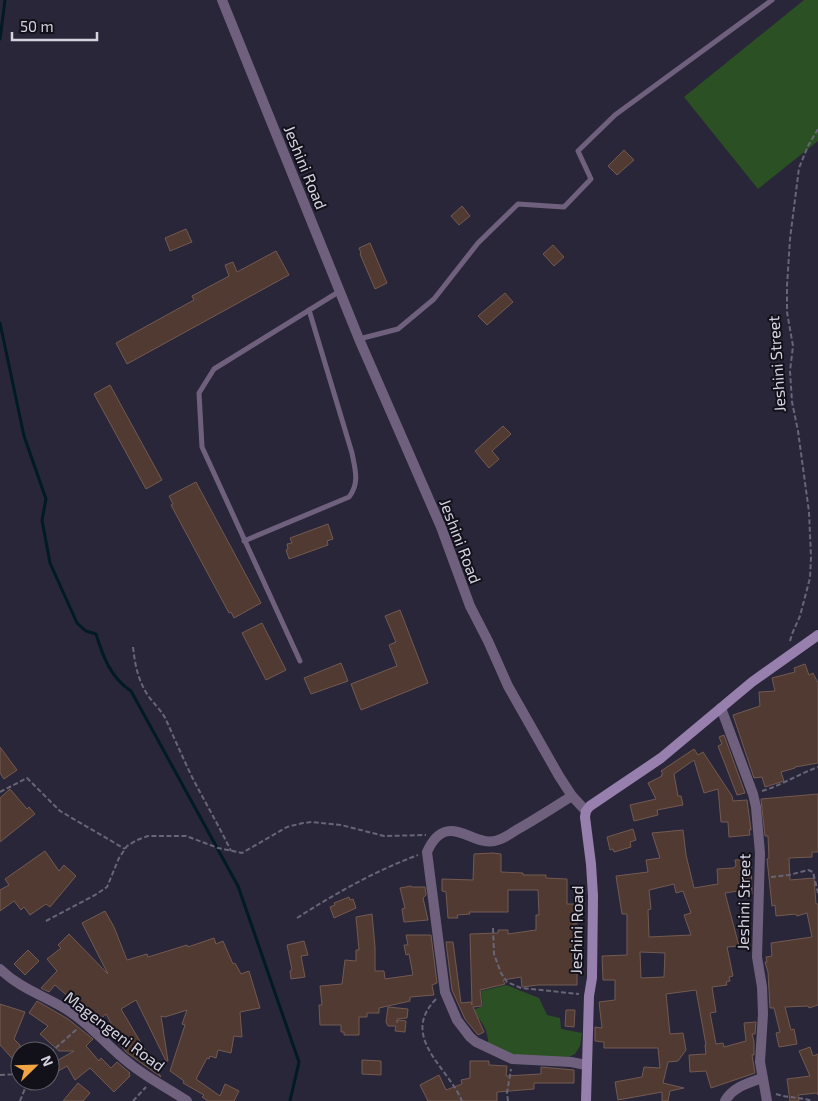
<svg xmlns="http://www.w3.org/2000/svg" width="818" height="1101" viewBox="0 0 818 1101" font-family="'Exo 2',sans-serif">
<rect width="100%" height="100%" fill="#2a2639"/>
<g fill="#2b5023">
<path d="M804 0H818V141L758 189 684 97Z"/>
<path d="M506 985 539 998 547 1015 560 1018 561 1029 582 1033 580 1046 575 1054 563 1060H520L488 1044C489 1035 483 1021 476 1016L473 1010 483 1006 481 991Z"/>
</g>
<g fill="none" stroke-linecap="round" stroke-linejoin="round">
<g stroke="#001a26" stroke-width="3">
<path d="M0 39 5 0"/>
<path d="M0 323 24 436 46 499 42 520 50 563 77 623 86 631 96 634C103 657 111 678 131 691L238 886 299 1062 290 1101"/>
</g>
</g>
<g fill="#513a32" stroke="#725a51" fill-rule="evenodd">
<path d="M624 150 634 160 617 175 608 166Z"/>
<path d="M462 206 470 216 459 225 451 216Z"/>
<path d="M186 229 192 242 170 251 165 238Z"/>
<path d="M370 243 387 283 375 289 360 254 361 253 359 248Z"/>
<path d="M553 245 564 257 554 266 543 254Z"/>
<path d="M276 251 289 275 127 364 116 343 194 300 192 296 229 276 225 265 233 262 237 272Z"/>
<path d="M505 293 513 302 487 325 478 316Z"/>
<path d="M110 385 162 480 146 489 94 394Z"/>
<path d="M503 426 511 434 492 451 499 459 489 468 475 451Z"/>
<path d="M196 482 261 603 234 618 231 612 229 613 171 505 173 504 169 496Z"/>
<path d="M328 524 333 539 327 541 328 545 289 559 286 550 288 549 287 544 292 543 290 538Z"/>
<path d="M400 610 428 683 361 710 351 684 397 666 389 645 396 642 385 616Z"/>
<path d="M262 623 286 670 266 680 242 633Z"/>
<path d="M341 663 348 681 311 694 304 678Z"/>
<path d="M805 664 809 675 813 673 818 683V763L795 767V768L781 772 784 781 765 787 762 777 754 778 733 715 760 706 759 692 775 691 772 678 795 672 794 668Z"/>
<path d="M724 735 745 793 737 795 718 746 722 744 719 737Z"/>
<path d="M0 747 17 770 4 779 0 773Z"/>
<path d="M694 749 698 755 703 752 732 796 733 801 747 800 751 830H749L750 835 729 837 728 822H721L718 789 704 793 694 760 674 774 678 796H681L683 805 657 810 658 815 634 821 630 805 656 799 648 783 662 776 661 775 663 774 661 771Z"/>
<path d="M10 789 27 809 29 807 35 814 0 842V798Z"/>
<path d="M818 794V852H812V857L789 858 790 880 814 878 816 904H818V1005L809 1008 808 1006 785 1007 791 1030 794 1029 797 1044 779 1047 776 1033 780 1032 774 1008H770L768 972 765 962H767L766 957 772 956 771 943 812 937 807 913 797 916 796 914 776 916 775 905 772 906 767 859 769 858 768 836H765L761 799Z"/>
<path d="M633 829 636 840 630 842 631 847 614 852 613 849 610 850 607 837Z"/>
<path d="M683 830 686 855 694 888 718 884 717 869 733 868 736 866 735 860 751 859 752 894H744V890L725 893 739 946 727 947 733 976 729 977 730 981 726 982 727 985 712 987 716 1012 710 1013 716 1044 723 1043 724 1047 746 1041 744 1023 756 1022 755 1034H752L754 1042V1055H752L755 1073 711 1088 706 1071 690 1072 689 1055 706 1054 705 1045H706L696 990 666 994 670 1034 683 1033 686 1050 678 1061 668 1062 663 1083 684 1088 670 1091 668 1101H662V1092L618 1100 615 1082 642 1077 644 1067 660 1068 658 1048H604V1042L595 1041V1027L602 1028 599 1002 615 1000V980H603L602 956 627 955V914H622L616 876 648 872 646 860 660 858 652 833ZM674 884 676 893 683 891 691 913 684 915 691 935 649 937 648 910 651 909 649 890ZM640 952 665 953 664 977 641 978Z"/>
<path d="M45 851 59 871 64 865 76 876 50 907 46 904 30 915 24 907 21 910 14 901 0 911V890L9 885 5 879Z"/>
<path d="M493 853 501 854V872L523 873V875H546V878L567 879V904H577V924H574V973H577V985H538L522 987 521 977 503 980 505 984 480 990 482 1006 473 1007 484 1032 478 1035 465 1019 452 990 446 942H453L461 1003 471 1002 472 1005 470 934 498 933V930H508V934L536 930V915H539L538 890H508V912H469L470 914 457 915 458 918H448L446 892 442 891V879L473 880 474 854Z"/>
<path d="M411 886V887H425L426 895 423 898 428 920 404 922 402 909 405 908 400 888Z"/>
<path d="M349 897 350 900 353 899 356 908 334 918 330 907 335 905 334 903Z"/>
<path d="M105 911 114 927 127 960 147 954 148 957 187 945 188 947 214 938 216 944 223 941 233 964 235 963 241 974 249 971 260 1008 240 1012 242 1037 234 1036 231 1053 218 1050 216 1058 210 1056 209 1059 207 1058 196 1079 220 1096 225 1084 239 1091 234 1101H208L202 1097 204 1095 183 1083 184 1081 170 1071 185 1025 182 1024 187 1010 165 1017 161 1016 168 1061H166L136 1000 121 1009 161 1077 126 1052 117 1040 119 1038 106 1014 96 1023 67 1002 71 999 55 985 49 992 41 988 57 971 47 959 61 948 58 945 69 934 108 974 82 923Z"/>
<path d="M372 914 375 947V971H384L385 979 413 975 409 954 406 955 404 945H408L406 935H431L437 983 432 985 434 995 410 997V1001L379 1008V1013H367V1017H359V1035H344V1032H341V1025H320L319 1005H322L320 986 342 984 345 960 356 961V950H359L356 917Z"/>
<path d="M304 941 308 955 301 956 305 977 291 979 290 971 292 970 287 945Z"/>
<path d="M28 950 39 961 25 975 14 964Z"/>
<path d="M37 1001 68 1019 93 1039 86 1046 99 1061 101 1058 111 1068 117 1062 130 1073 129 1074 130 1076 114 1092 90 1068 75 1080 67 1066 55 1073 51 1064 74 1051H59L40 1034 48 1026 29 1013Z"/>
<path d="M0 1004 25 1012 14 1039 20 1045V1067L0 1045Z"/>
<path d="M388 1007 408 1009 407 1018 397 1019V1023L398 1020 406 1021 405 1032 395 1031 396 1026H388L386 1022Z"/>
<path d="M566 1010H575L574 1027 565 1026Z"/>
<path d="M810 1047 813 1056 818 1054V1095L817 1093 798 1095 799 1101H790L787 1079 810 1076 799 1051Z"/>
<path d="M362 1060 381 1061V1075L362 1074Z"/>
<path d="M470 1061H489V1065L507 1066 506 1076 541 1074V1067L574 1070V1083H534V1089L497 1092V1101H428L420 1085 439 1075 446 1090 462 1084 461 1080 470 1078Z"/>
<path d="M78 1083 90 1093 83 1101H63Z"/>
</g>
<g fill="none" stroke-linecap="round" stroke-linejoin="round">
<g stroke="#686576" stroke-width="2" stroke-dasharray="5 2.5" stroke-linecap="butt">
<path d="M790 641 792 634 800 616 810 578 811 557 809 512 798 431 792 402 790 371 793 346 787 312V286L790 239 799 168 808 146 818 129"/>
<path d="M133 647C135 665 138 681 149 697 155 705 163 712 167 722 175 740 183 758 192 777 205 802 219 826 231 851"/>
<path d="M762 791C782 785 799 774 818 767"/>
<path d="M0 792 27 778 60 811 125 849"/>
<path d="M771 877 789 875 808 870 813 872 818 893"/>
<path d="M297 918C336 893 375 871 418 855"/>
<path d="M46 921 95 895 107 887 119 858 127 846 137 840 148 836H186L218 848 242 853 287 827 303 823 312 822 341 825 384 836 426 835"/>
<path d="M493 928 494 954 501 973 507 982 521 988 579 994"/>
<path d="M436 999C399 1037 448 1067 462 1101"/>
<path d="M50 1053 77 1029"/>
<path d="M0 1075 20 1074"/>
<path d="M776 1094C788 1098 800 1097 812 1101"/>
<path d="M20 1101 28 1081"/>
<path d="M133 1101 146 1087"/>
<path d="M508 1101 507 1093 511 1069"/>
</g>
<g stroke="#6f617e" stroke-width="5">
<path d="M359 339 398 329 434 299 478 243 518 204 564 207 591 179 578 151 615 115 772 0"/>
<path d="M244 541 349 497C360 483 355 469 352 453L309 310"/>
<path d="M300 661 202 447 199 393 214 369 340 291"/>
</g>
<g stroke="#6f617e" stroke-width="10">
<path d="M222 0 359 339 441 527 470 606 488 641 508 686 559 776 572 796 586 811"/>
<path d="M721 708 753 794 756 807 760 853 757 957 762 987 763 1014 760 1062 767 1101"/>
<path d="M572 796C554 807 536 819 518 829 512 833 505 838 498 840 474 850 447 807 427 852L445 992 457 1020 470 1037 476 1042 512 1059 571 1062 586 1065"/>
<path d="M0 969C23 991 47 996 72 1013 93 1027 109 1048 129 1063 147 1078 168 1088 187 1101"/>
<path d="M725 1101C733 1087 748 1083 762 1078"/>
</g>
<path stroke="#9780ad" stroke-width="10" d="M586 1101 589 996 592 978 593 896 591 864 585 817 586 811 590 806 661 758 752 682 818 635"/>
</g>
<g text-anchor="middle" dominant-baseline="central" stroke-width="4" stroke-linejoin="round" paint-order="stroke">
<g font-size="16" fill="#d5d3e0" stroke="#121019">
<text transform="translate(306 167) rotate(68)">Jeshini Road</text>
<text transform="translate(776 364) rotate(-94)">Jeshini Street</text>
<text transform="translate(461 541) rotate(69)">Jeshini Road</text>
<text transform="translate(743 902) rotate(-89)">Jeshini Street</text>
<text transform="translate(576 930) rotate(-89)">Jeshini Road</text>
<text transform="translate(115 1031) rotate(37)">Magengeni Road</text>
</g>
</g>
<g transform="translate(35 1066) rotate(67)"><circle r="24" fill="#121019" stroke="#605e69"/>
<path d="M0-4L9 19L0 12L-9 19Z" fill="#f2a541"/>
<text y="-8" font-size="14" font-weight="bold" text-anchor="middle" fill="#d5d3e0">N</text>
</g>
<path d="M12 32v8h85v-8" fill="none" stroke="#d5d3e0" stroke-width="2.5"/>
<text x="20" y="32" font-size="15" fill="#d5d3e0" stroke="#121019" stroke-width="4" paint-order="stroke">50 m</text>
</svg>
